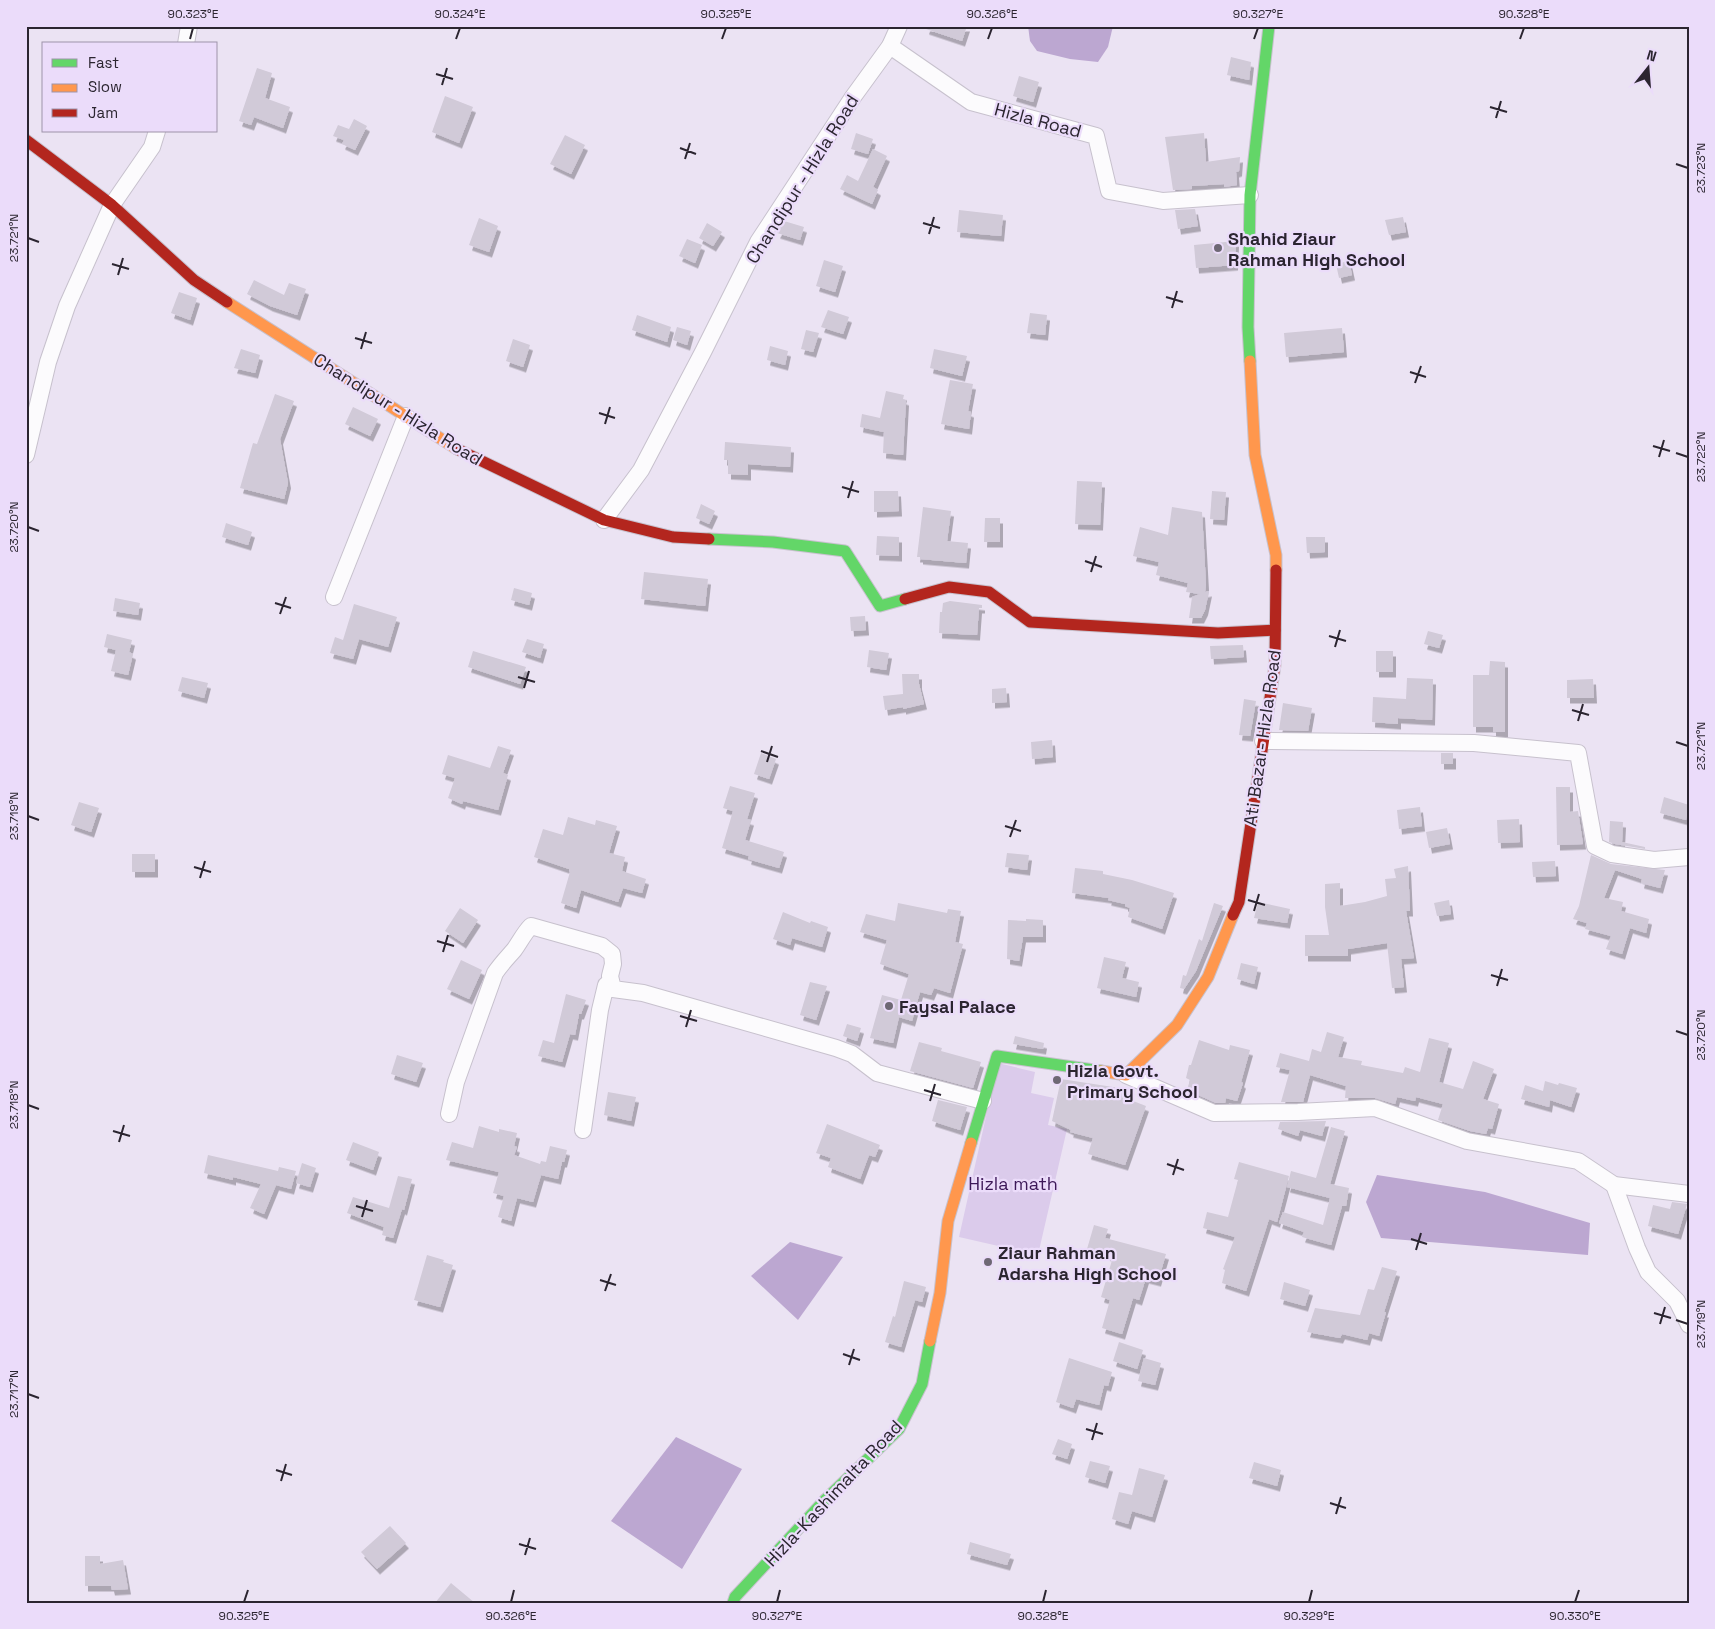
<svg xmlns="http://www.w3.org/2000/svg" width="1715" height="1629" viewBox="0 0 1715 1629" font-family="'Space Grotesk',sans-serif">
<defs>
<filter id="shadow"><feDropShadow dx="3" dy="5.5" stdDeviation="0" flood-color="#0004"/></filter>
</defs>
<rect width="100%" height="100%" fill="#ebe3f3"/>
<path fill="#dbcbeb" d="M998 1063 1035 1072 1031 1093 1054 1098 1048 1125 1067 1129 1038 1255 959 1237Z"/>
<g fill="#bca7d1">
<path d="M1028 26H1113L1108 47 1098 62 1070 59 1037 51 1030 41Z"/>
<path d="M1377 1175 1485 1192 1590 1223 1588 1255 1381 1238 1366 1202Z"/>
<path d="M790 1242 843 1257 798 1320 751 1276Z"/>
<path d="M676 1437 742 1469 682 1569 611 1521Z"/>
</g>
<g fill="#d1cad8" filter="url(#shadow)">
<path d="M927 26H967L962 41 926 29Z"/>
<path d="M1231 57 1251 62 1249 80 1227 75Z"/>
<path d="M257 68 272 73 265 98 290 107 283 128 254 117 251 125 239 121Z"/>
<path d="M1019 76 1039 82 1033 102 1013 96Z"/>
<path d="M445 96 473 107 459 143 432 132Z"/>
<path d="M354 119 367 126 355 150 342 144 344 140 333 136 338 125 349 129Z"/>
<path d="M856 133 873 139 868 154 851 149Z"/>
<path d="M1204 133 1206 162 1240 157 1239 171 1236 172 1237 185 1224 187V184L1192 186V189L1173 190 1165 137Z"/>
<path d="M565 135 585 145 571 174 550 164Z"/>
<path d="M873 149 887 156 873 187 878 190 872 204 840 189 847 175 858 181Z"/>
<path d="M1195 209 1198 226 1178 229 1175 210Z"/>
<path d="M959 210 1003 215 1001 236 957 232Z"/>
<path d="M1403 217 1406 232 1389 235 1385 220Z"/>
<path d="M479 218 498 226 489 252 469 245Z"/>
<path d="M784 221 804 227 800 240 777 233Z"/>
<path d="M707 223 722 232 713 246 699 238Z"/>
<path d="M687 239 702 245 695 263 679 256Z"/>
<path d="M1236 241 1235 265 1196 268 1194 245Z"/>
<path d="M824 260 843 266 835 292 816 286Z"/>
<path d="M1349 261 1352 275 1339 278 1336 264Z"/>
<path d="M254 280 284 295 289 283 306 289 297 315 270 306 247 294Z"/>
<path d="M179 292 197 298 190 320 171 313Z"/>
<path d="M828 310 849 317 843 334 821 327Z"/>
<path d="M1030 313 1047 315 1045 335 1027 333Z"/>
<path d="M637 315 671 327 667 342 632 330Z"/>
<path d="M677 327 691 331 687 345 673 340Z"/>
<path d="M1342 328 1344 352 1286 357 1284 333Z"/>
<path d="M806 330 819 333 813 352 801 349Z"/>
<path d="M513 339 530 345 523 367 506 361Z"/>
<path d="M770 346 788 351 785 365 767 360Z"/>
<path d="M241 349 260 355 255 373 234 368Z"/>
<path d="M934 349 967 356 962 376 930 368Z"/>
<path d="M950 380 973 384 968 411 971 412 969 429 941 424Z"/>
<path d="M886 391 904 395 903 399 906 400 903 455 883 453 884 432 860 427 862 414 880 418Z"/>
<path d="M275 394 294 401 280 439 288 483 284 499 240 488 253 443 257 444Z"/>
<path d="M353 407 378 419 370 436 345 424Z"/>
<path d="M725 442 791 447 790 467 748 464V475L728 474V460H724Z"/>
<path d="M1077 481 1102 482 1100 525 1075 524Z"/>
<path d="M874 491H898L899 511 874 512Z"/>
<path d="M1212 491 1226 492 1224 520 1210 519Z"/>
<path d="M701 504 715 511 709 524 696 518Z"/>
<path d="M923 507 951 511 947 541 968 543 966 563 920 559V557H917Z"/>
<path d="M1172 507 1202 512 1206 585 1205 592 1209 591 1205 610 1201 618H1189L1192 597 1200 594 1186 592 1188 583 1156 575 1159 562 1133 556 1140 527 1168 535Z"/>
<path d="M985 518H1000V542H984Z"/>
<path d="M226 523 252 532 248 545 222 537Z"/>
<path d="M877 536 899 537V556L876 555Z"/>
<path d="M1306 537H1325V552L1307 553Z"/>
<path d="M644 572 708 579 705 606 641 599Z"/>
<path d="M514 588 532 593 529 605 511 600Z"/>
<path d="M115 598 140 603 138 615 113 611Z"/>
<path d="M950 601 982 605V608H979L977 635 939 633 940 612H942L943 603Z"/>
<path d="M354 604 397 617 388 647 359 639 353 659 330 653 335 637 343 640Z"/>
<path d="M865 616 866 630 851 631 850 617Z"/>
<path d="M1428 631 1443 635 1439 648 1424 644Z"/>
<path d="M107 634 132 640 129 652 133 654 128 675 111 671 116 650 104 647Z"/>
<path d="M527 639 544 644 540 658 522 652Z"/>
<path d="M1243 645 1244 657 1211 659 1210 646Z"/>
<path d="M869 650 889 653 886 670 867 667Z"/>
<path d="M473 651 526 667 520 684 468 667Z"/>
<rect x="1376" y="651" width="17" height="21"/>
<path d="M1490 661 1505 662V732H1493V727H1473V675H1489Z"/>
<path d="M902 674H919V684L924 704 903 709V707L885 710 883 696 903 694Z"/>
<path d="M182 677 208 683 204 698 178 691Z"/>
<path d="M1407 678 1433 679 1432 720 1398 718V724L1372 722 1373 697 1406 699Z"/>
<path d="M1593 679 1594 698H1567V680Z"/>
<path d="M1006 688 1007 702 992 703V689Z"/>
<path d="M1244 699 1256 701 1250 736 1239 735Z"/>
<path d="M1283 703 1312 708 1308 731 1279 730Z"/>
<path d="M1052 740 1053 757 1032 759 1031 742Z"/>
<path d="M498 746 511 750 503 773 508 775 498 810 463 801 462 804 448 798 455 778 442 774 448 755 490 768Z"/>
<path d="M761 753 776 759 769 779 754 774Z"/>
<rect x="1441" y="753" width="12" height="11"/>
<path d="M730 786 755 793 747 819 751 820 745 840 784 852 779 868 748 859 749 856 722 848 733 811 723 808Z"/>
<path d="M1556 787H1570V812L1578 811 1583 844 1557 845Z"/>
<path d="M1664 797 1689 805 1686 820 1660 813Z"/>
<path d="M79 802 99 808 91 832 71 825Z"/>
<path d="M1420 807 1422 826 1399 829 1397 810Z"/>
<path d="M568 817 595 825 596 820 617 826 609 853 625 857 622 871 646 879 642 893 623 888 618 902 581 890 576 908 561 903 570 872 569 871V869L534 857 543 829 563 835Z"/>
<path d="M1519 819 1520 842 1498 843 1497 820Z"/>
<path d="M1610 821 1623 822 1622 842 1645 847V849L1615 844 1609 842Z"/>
<path d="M1447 828 1450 844 1429 848 1426 832Z"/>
<path d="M1007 853 1029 855 1027 870 1005 867Z"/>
<rect x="132" y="854" width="23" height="18"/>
<path d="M1591 855 1611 864 1665 870 1660 888 1641 883 1642 879 1615 870 1604 898 1623 902 1621 911 1649 919 1646 933 1630 928 1622 954 1606 949 1611 936 1585 929 1587 923 1573 919 1579 906Z"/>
<path d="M1555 861 1556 876 1533 877 1532 862Z"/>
<path d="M1408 866 1410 911H1406L1414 958 1401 959 1404 987 1392 988 1387 943 1348 949V956H1305V935H1329L1325 907V884L1340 883V906L1365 902 1387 896 1385 879 1396 878 1394 869Z"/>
<path d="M1075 868 1103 871V874L1132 880 1174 893 1162 929 1128 917 1130 908 1125 906V904L1108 900 1109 898 1072 893Z"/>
<path d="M1449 900 1451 914 1437 916 1434 903Z"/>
<path d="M1258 902 1290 909 1287 923 1254 918Z"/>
<path d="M898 903 947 913 948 909 961 911 955 942 963 944 950 993 934 988 931 995 920 992 912 1021 899 1017 893 1043 870 1038 882 995 901 1000 909 974 880 964 887 940 860 932 866 914 895 921Z"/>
<path d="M1214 903 1223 906 1196 971 1184 989 1180 988 1183 975 1186 976 1199 939 1202 941Z"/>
<path d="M460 908 478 920 463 943 445 931Z"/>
<path d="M783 912 810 923 811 921 828 927 822 947 792 938 790 945 773 939Z"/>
<path d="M1026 919 1043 920V937H1023L1019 961 1007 959 1008 920 1026 921Z"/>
<path d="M1104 957 1126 962 1122 978 1139 982 1136 997 1097 988Z"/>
<path d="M461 960 482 970 469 999 447 989Z"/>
<path d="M1241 963 1258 967 1254 984 1237 979Z"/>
<path d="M810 982 827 986 816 1020 800 1015Z"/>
<path d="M566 994 586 1000 581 1014H579L575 1035 570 1034 562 1062 538 1056 543 1040 554 1043Z"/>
<path d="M847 1024 861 1028 857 1041 843 1036Z"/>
<path d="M1327 1032 1344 1037 1338 1057 1362 1061 1361 1065 1403 1073 1405 1067 1420 1072 1429 1038 1449 1043 1439 1082 1463 1089 1473 1061 1494 1069 1483 1099 1499 1104 1492 1129 1488 1128 1486 1134 1470 1131 1438 1120 1443 1104 1416 1097 1415 1101 1397 1097 1395 1104 1375 1098H1345L1346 1086 1310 1075 1303 1102H1281L1290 1070 1276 1067 1280 1053 1309 1061 1312 1049 1321 1052Z"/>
<path d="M1015 1036 1044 1043 1043 1049 1013 1044Z"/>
<path d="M1199 1040 1229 1050 1230 1045 1250 1050 1241 1082 1243 1083 1237 1101 1226 1098 1225 1103H1216L1187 1090 1190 1080 1186 1078 1189 1065H1191Z"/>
<path d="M919 1042 942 1048 941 1051 981 1062 973 1088 910 1071Z"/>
<path d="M397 1055 423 1063 416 1082 391 1074Z"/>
<path d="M1061 1079 1126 1089 1123 1097 1146 1106 1125 1165 1088 1154 1093 1138 1070 1132 1071 1130 1052 1121Z"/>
<path d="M1545 1081 1558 1085 1559 1083 1577 1088 1571 1107 1550 1100 1549 1107 1521 1099 1525 1085 1543 1091Z"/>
<path d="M608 1092 636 1097 631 1121 604 1115Z"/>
<path d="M938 1100 967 1107 960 1130 932 1121Z"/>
<path d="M1326 1121 1322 1136 1300 1130 1298 1136 1278 1129 1280 1122Z"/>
<path d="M827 1124 880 1145 875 1157 869 1155 860 1179 828 1167 831 1158 816 1153Z"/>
<path d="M479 1126 499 1132V1129L517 1133 514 1146 517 1147 514 1155 540 1164 541 1161 546 1162 550 1146 567 1150 564 1162H562L558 1179 541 1175 533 1202 517 1198 511 1221 498 1217 504 1196 493 1193 499 1172 446 1160 452 1142 473 1148Z"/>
<path d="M1331 1127 1345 1131 1330 1184 1349 1188 1346 1206H1342L1331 1245 1302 1237 1304 1232 1279 1223 1283 1212 1323 1225 1330 1198 1287 1187 1291 1171 1316 1178Z"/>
<path d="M353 1142 379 1152 373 1170 346 1160Z"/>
<path d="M208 1155 278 1171 279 1167 296 1171 291 1189 276 1185 264 1214 250 1208 261 1184 233 1177V1180L204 1173Z"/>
<path d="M1239 1162 1289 1176 1277 1222 1269 1219 1246 1291 1222 1283 1225 1270 1223 1269 1235 1237 1203 1228 1207 1212 1228 1217 1238 1180 1234 1179Z"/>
<path d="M302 1163 316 1168 310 1187 296 1183Z"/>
<path d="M398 1176 412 1179 404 1210 402 1209 393 1238 382 1235 384 1227 347 1213 353 1197 389 1208Z"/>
<path d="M1672 1202 1687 1204 1678 1234 1648 1226 1653 1205 1670 1209Z"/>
<path d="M1094 1225 1108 1229 1105 1238 1166 1254 1158 1281 1146 1278 1139 1300 1133 1298 1122 1334 1102 1328 1110 1300 1101 1297 1113 1257 1087 1249Z"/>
<path d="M427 1255 444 1260 443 1262 453 1265 440 1307 414 1300Z"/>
<path d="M1382 1267 1397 1271 1384 1312H1386L1379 1336 1369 1333 1367 1340 1342 1334 1340 1338 1307 1332 1315 1308 1360 1315 1368 1289 1374 1290Z"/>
<path d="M904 1281 926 1287 922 1302 915 1300 901 1347 885 1342 893 1316 895 1317Z"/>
<path d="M1284 1282 1310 1290 1305 1306 1280 1299Z"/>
<path d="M1119 1342 1143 1350 1137 1369 1113 1361Z"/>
<path d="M1069 1358 1112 1372 1108 1386 1104 1385 1099 1405 1076 1399 1073 1408 1056 1402Z"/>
<path d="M1144 1358 1161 1363 1155 1385 1138 1381Z"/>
<path d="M1058 1439 1072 1444 1067 1459 1052 1454Z"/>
<path d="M1090 1461 1110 1466 1105 1483 1085 1477Z"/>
<path d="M1254 1462 1281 1470 1277 1486 1249 1478Z"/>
<path d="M1139 1468 1165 1475 1152 1517 1132 1511 1128 1524 1112 1519 1119 1492 1132 1495Z"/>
<path d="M390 1526 406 1543 377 1569 361 1552Z"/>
<path d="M970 1542 1011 1554 1007 1565 967 1554Z"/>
<path d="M85 1556H100V1564L123 1560 128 1589 112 1590 111 1586H85Z"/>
<path d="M451 1583 475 1603H435Z"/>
</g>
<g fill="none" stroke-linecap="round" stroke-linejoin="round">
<g stroke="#c7c1cd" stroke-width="18">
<g id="street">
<path d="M186 44 189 26"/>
<path d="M890 46 971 102 1096 136 1109 191 1163 201 1250 195"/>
<path d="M26 455 48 362 67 306 112 205 152 147 157 131"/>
<path d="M604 520 641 470 703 352 758 242 853 97 890 46 899 26"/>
<path d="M334 597 406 416"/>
<path d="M1263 741 1474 743 1578 753 1595 846 1612 854 1654 860 1689 857"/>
<path d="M1126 1075 1214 1113 1298 1112 1375 1108 1467 1141 1578 1161 1614 1185 1689 1194"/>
<path d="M449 1114 456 1082 495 973C501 964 507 958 514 950 520 942 524 933 531 926L602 946 612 954 613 964 610 976 613 989 643 993 836 1048 852 1054 877 1073 983 1101"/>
<path d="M583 1130 600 1010 606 985 613 989"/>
<path d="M1614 1185 1637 1248 1648 1272 1677 1301 1689 1325"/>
</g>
</g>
<g stroke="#c7c1cd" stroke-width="13">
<g id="fast">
<path d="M1250 361 1248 327 1250 195 1269 26"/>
<path d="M709 539 773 542 845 551 880 606 905 599"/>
<path d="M971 1143 997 1056 1101 1071"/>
<path d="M733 1603 735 1597 824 1501 899 1429 922 1384 930 1341"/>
</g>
</g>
<g stroke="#c7c1cd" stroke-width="13">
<g id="slow">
<path d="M227 302 457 449"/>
<path d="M1250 361 1255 455 1276 555V570"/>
<path d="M1101 1071 1126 1075 1177 1025 1208 977 1233 915"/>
<path d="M930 1341 940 1293 948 1221 971 1143"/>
</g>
</g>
<g stroke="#c7c1cd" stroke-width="13">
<g id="jam">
<path d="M26 140 112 205 194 280 227 302"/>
<path d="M457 449 604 520 673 537 709 539"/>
<path d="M905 599 949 587 989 592 1030 622 1218 633 1275 630"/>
<path d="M1233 915 1239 902 1275 665 1276 570"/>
</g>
</g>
<use href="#street" stroke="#fcfbfd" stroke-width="16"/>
<use href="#fast" stroke="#63d668" stroke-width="11"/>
<use href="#slow" stroke="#ff974d" stroke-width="11"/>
<use href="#jam" stroke="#b3261e" stroke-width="11"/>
</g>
<path fill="none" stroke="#2b2530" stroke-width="2" d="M190 39 193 28M456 39 460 28M722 39 726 28M988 39 992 28M1254 39 1258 28M1520 39 1524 28M436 74 453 79M442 85 447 68M1490 107 1507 112M1496 118 1501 101M680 148 696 154M685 159 690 143M1676 164 1688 168M923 223 940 228M929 234 934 217M28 238 39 242M112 264 129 269M118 275 123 258M1166 297 1183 302M1172 308 1177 291M355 338 372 343M361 349 366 332M1410 372 1426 377M1415 383 1421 366M599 413 615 418M605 424 610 407M1653 446 1670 451M1676 453 1688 457M1659 457 1664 440M842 487 859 492M848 498 853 481M28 527 39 531M1085 561 1102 567M1091 572 1096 556M275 603 291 608M280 614 286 597M1329 636 1346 641M1335 647 1340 630M518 677 535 682M524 688 529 671M1572 710 1589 715M1578 721 1583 704M1676 742 1688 746M761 751 778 757M767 762 772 746M28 816 39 820M1005 826 1021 831M1010 837 1016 820M194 867 211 872M200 878 205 861M1248 900 1265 905M1254 911 1259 894M437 941 454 946M443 952 448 935M1491 975 1508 980M1497 986 1502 969M680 1016 697 1021M686 1027 691 1010M1676 1031 1688 1035M924 1090 941 1095M930 1101 935 1084M28 1105 39 1109M113 1131 130 1136M119 1142 124 1125M1167 1164 1184 1170M1173 1175 1178 1159M356 1206 373 1211M362 1217 367 1200M1411 1239 1427 1244M1416 1250 1421 1233M600 1280 616 1285M605 1291 611 1274M1654 1313 1671 1318M1676 1320 1688 1324M1660 1324 1665 1307M843 1354 860 1360M849 1365 854 1349M28 1394 39 1398M1086 1429 1103 1434M1092 1440 1097 1423M276 1470 292 1475M281 1481 286 1464M1330 1503 1346 1508M1336 1514 1341 1497M519 1544 536 1549M525 1555 530 1538M244 1602 248 1590M511 1602 514 1590M777 1602 780 1590M1043 1602 1046 1590M1309 1602 1312 1590M1575 1602 1579 1590"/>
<g fill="#6e6874" stroke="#ebdcfa" stroke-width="2">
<circle cx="1218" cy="248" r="5"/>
<circle cx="889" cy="1006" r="5"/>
<circle cx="1057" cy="1080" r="5"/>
<circle cx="988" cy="1262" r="5"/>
</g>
<g text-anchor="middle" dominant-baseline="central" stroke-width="4.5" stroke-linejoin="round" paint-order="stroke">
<g font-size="18" fill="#2b2530" stroke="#ebdcfa">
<text transform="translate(1038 120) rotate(15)">Hizla Road</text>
<text transform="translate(802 179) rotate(-58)">Chandipur - Hizla Road</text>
<text transform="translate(398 409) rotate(32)">Chandipur - Hizla Road</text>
<text transform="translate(1262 738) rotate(-82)">Ati Bazar- Hizla Road</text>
<text transform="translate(833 1493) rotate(-47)">Hizla-Kashimalta Road</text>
</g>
<g font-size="18" font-weight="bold" fill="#2b2530" stroke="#ebdcfa" text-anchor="start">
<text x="1228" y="238">Shahid Ziaur<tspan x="1228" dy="21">Rahman High School</tspan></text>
<text x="899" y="1006">Faysal Palace</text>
<text x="1067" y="1070">Hizla Govt.<tspan x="1067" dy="21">Primary School</tspan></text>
<text x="998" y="1252">Ziaur Rahman<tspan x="998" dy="21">Adarsha High School</tspan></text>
</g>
<g font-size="18" fill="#3d1858" stroke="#ebdcfa">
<text x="1013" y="1183">Hizla math</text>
</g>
</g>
<rect width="1715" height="1629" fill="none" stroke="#ebdcfa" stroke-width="55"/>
<rect x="42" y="42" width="175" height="90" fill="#ebdcfa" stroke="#9e93a9"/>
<rect x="52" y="59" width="25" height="8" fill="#63d668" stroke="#9e93a9"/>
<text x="88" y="68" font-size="15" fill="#2b2530">Fast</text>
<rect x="52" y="84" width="25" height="8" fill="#ff974d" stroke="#9e93a9"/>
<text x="88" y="92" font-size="15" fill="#2b2530">Slow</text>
<rect x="52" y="109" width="25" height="8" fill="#b3261e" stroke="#9e93a9"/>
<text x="88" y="118" font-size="15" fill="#2b2530">Jam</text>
<g transform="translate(1648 68) rotate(17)" stroke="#ebdcfa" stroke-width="4" paint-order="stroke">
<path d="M0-4L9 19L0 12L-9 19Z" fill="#2b2530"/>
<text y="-8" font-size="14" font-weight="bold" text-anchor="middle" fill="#2b2530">N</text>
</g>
<rect x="28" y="28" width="1660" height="1574" fill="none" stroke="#2b2530" stroke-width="2"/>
<g font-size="12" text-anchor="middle" fill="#2b2530">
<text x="193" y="18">90.323°E</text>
<text x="460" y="18">90.324°E</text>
<text x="726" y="18">90.325°E</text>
<text x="992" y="18">90.326°E</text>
<text x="1258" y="18">90.327°E</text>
<text x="1524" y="18">90.328°E</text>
<text transform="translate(1701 168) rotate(-90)" y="4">23.723°N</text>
<text transform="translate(14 238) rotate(-90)" y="4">23.721°N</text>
<text transform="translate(1701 457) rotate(-90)" y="4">23.722°N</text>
<text transform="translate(14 527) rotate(-90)" y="4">23.720°N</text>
<text transform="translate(1701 746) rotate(-90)" y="4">23.721°N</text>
<text transform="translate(14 816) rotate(-90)" y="4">23.719°N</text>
<text transform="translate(1701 1035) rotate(-90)" y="4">23.720°N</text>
<text transform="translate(14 1105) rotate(-90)" y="4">23.718°N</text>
<text transform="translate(1701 1324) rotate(-90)" y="4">23.719°N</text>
<text transform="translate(14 1394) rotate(-90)" y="4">23.717°N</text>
<text x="244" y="1620">90.325°E</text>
<text x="511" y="1620">90.326°E</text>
<text x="777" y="1620">90.327°E</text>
<text x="1043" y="1620">90.328°E</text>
<text x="1309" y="1620">90.329°E</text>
<text x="1575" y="1620">90.330°E</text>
</g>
</svg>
